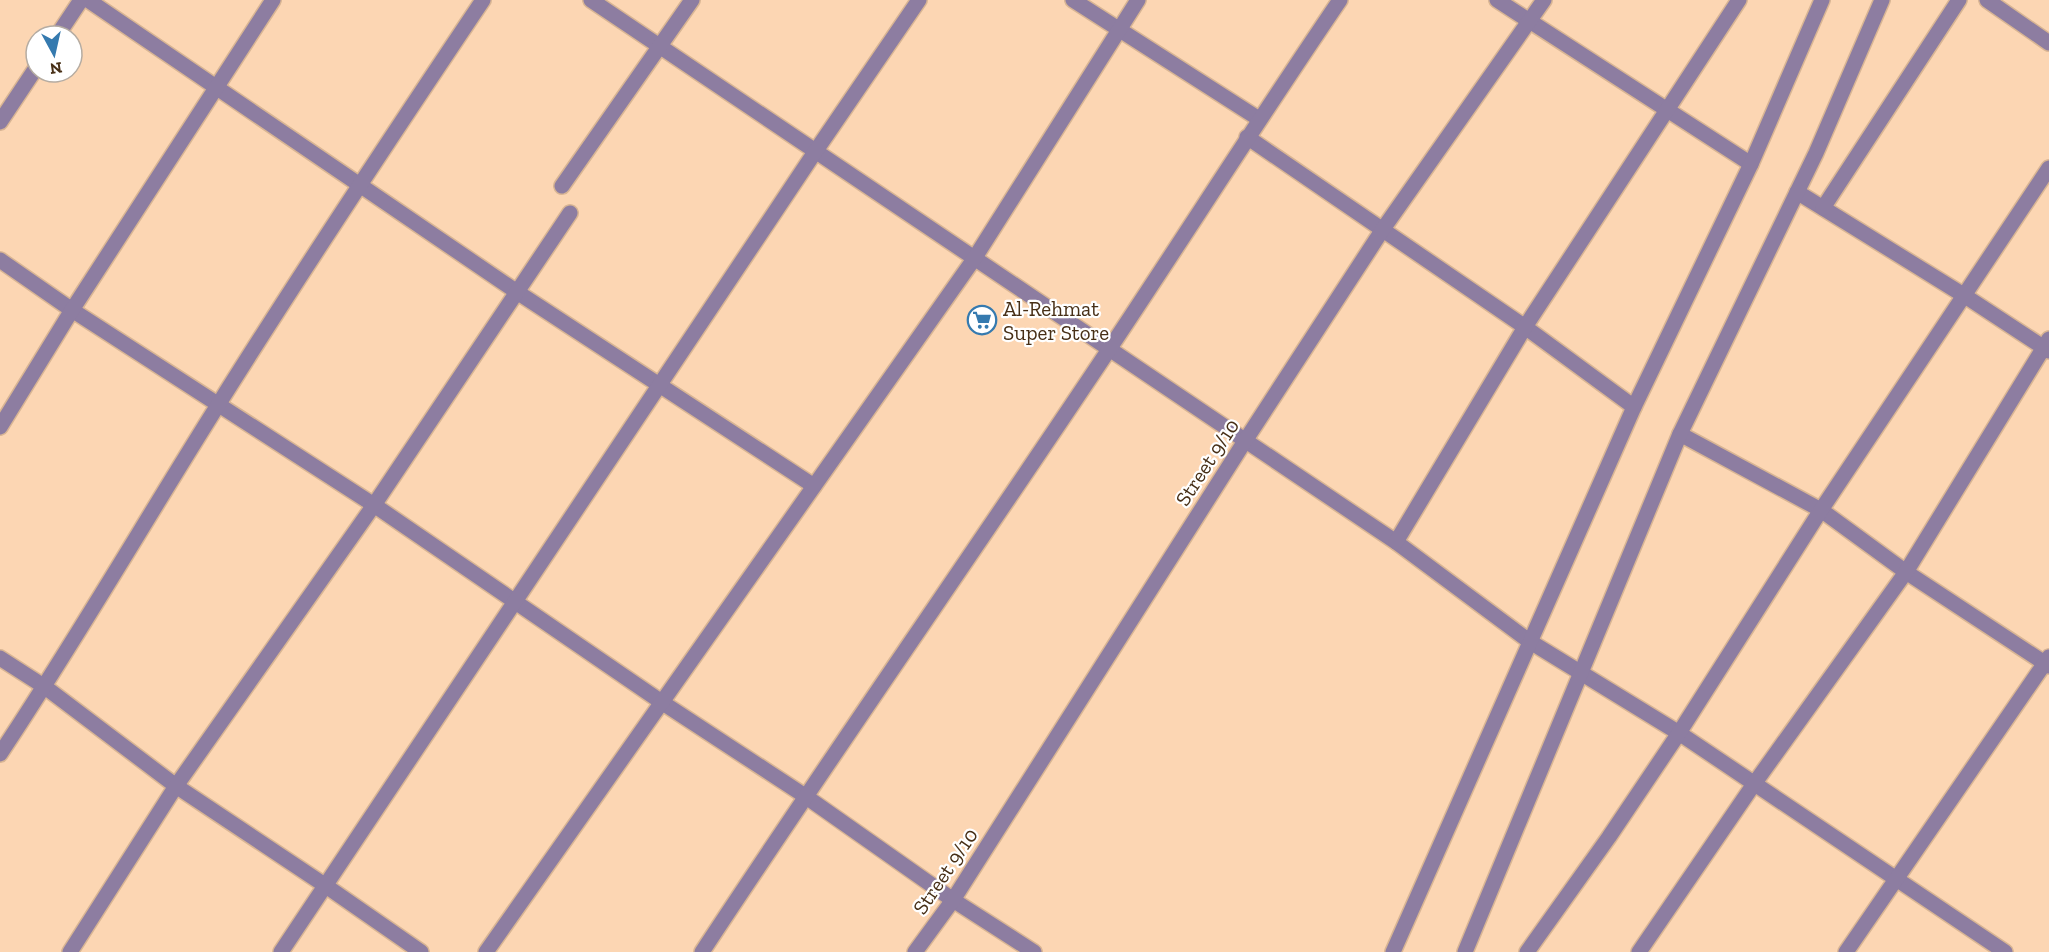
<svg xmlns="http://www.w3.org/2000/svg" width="2049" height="952" viewBox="0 0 2049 952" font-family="'Zilla Slab',serif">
<rect width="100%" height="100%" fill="#fcd6b3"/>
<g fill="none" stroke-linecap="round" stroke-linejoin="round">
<g stroke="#d8b594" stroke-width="18">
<g id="minor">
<path d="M88 0 517 292 814 486"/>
<path d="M591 0 1396 542 1529 641 1679 733 2005 952"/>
<path d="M1073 0 1259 119"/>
<path d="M1497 0 1751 164"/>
<path d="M1987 0 2049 43"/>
<path d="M57 36 81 0"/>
<path d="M0 122 36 68"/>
<path d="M1247 137 1525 327 1634 407"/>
<path d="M562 186 692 0"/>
<path d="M1797 192 1965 296 2049 351"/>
<path d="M1823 208 1959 0"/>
<path d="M0 260 72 310 374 505 663 703 805 796 953 900 1034 952"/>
<path d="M0 427 72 310 273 0"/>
<path d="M1680 434 1821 510 1906 572 2049 666"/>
<path d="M1396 542 1525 327 1739 0"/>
<path d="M0 658 45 687 176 786 326 886 421 952"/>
<path d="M0 754C76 640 145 521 218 405 304 268 393 134 483 0"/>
<path d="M70 952 176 786 374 505 570 213"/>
<path d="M281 952 815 152 919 0"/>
<path d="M486 952 974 259 1138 0"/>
<path d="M702 952C835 750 974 552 1108 351 1186 234 1261 116 1340 0"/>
<path d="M915 952 953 900 1245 441 1383 229 1544 0"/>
<path d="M1393 952 1634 407 1751 164 1822 0"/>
<path d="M1465 952 1680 434 1816 153 1882 0"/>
<path d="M1527 952 1609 837 1679 733 1821 510 2049 168"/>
<path d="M1639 952 1754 784 1906 572 2049 339"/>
<path d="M1846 952 2049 657"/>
</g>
</g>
<use href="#minor" stroke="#8d7da1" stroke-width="15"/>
</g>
<defs>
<g id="supermarket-ring" transform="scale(1.5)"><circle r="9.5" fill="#fff" stroke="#357aaf" stroke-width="1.5"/><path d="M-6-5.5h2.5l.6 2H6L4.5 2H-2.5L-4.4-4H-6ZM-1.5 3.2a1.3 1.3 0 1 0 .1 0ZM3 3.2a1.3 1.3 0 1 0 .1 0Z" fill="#357aaf"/></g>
</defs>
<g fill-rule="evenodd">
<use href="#supermarket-ring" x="982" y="320"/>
</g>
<g text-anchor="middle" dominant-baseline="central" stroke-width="4.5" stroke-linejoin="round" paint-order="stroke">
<g font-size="21" fill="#472f16" stroke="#fff" text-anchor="start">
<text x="1003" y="308">Al-Rehmat<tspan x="1003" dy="24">Super Store</tspan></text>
</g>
<g font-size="21" fill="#472f16" stroke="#fff">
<text transform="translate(1207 462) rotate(-57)">Street 9/10</text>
<text transform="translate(945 871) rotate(-56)">Street 9/10</text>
</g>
</g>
<g transform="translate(54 54) rotate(172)"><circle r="28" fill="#ffffff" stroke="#b5aca2" stroke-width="1.5"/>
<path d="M0-4.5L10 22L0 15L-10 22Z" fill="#357aaf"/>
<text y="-9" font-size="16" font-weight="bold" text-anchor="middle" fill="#472f16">N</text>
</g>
</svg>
